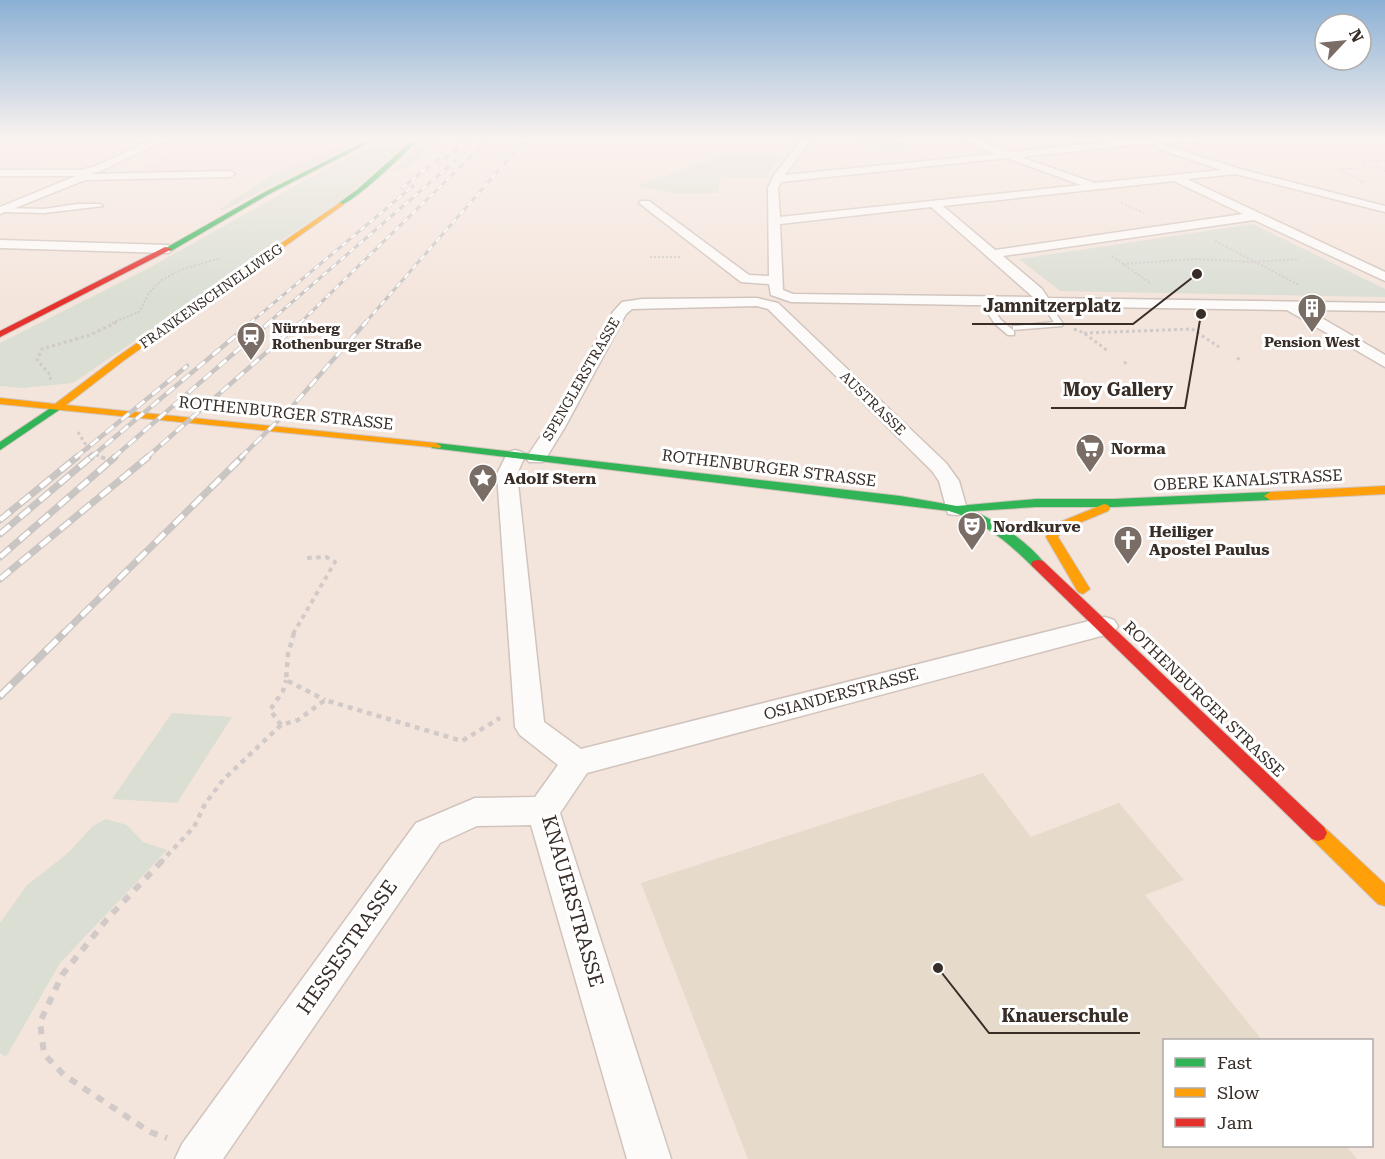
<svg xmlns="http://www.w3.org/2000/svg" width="1385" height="1159" viewBox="0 0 1385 1159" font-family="'Roboto Serif',serif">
<rect width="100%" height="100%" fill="#f4e5dc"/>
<path fill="#f2dddc" d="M0 139H356L325 155 277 172H244L200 175 133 174 160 159 164 152 114 157 55 156 12 173 0 172Z"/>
<path fill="#e6dacb" d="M983 773 1031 837 1119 803 1184 880 1145 895 1262 1040H1164V1146H1346L1357 1159H748L641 883Z"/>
<g fill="#daded3">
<path d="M356 139H365L224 210H219L277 172 325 155Z"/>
<path d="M379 139H411L351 193 73 383 23 388 0 386V343L147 269Z"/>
<path d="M422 139H438L412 166 392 172Z"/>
<path d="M854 139H893L912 149 882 152 872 147 857 146 860 142 853 141Z"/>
<path d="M730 152 780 156 765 178 721 177 718 193 679 194 637 186Z"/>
<path d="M1253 224 1385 289V297L1060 291 1019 259Z"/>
<path d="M172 713 232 717 177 803 112 799Z"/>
<path d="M106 819 127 825 143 842 167 850 60 963 6 1057 0 1053V923L27 885 68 853 93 826Z"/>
</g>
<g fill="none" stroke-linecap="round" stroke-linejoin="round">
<g stroke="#d0c4bd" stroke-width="3">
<g id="lane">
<path d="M77 204H100L103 206 44 213 3 212 0 210 3 208 44 209Z"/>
<path d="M980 298H986L1001 320 1014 331V335H1008L995 324 979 300Z"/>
<path d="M1040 299H1046L1063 324 1062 326 1013 330V326H1016L1054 322 1039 301Z"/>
</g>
</g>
<g stroke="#d0c4bd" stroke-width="3">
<g id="street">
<path d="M155 139H167L101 171 90 174 230 171 235 174 230 177 85 180 0 214V207L76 176H0V170H81L93 167Z"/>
<path d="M802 139H811L785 175 995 154 963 139H975L1009 152 1136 139H1201L1197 142 1144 144 1020 157 1095 183 1221 170 1156 148 1154 146 1159 143 1240 169 1385 206V212L1236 174 1187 179 1385 272V281L1254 220 1003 256 1042 289 1048 298 1385 303V311L1308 310 1385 355V367L1287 310 791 302 771 295 769 284 741 282 639 203 641 201H649L749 275 769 276 768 188 774 175ZM1007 158 1081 185 780 217 778 188 781 182ZM1174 181 1243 214 995 250 943 206ZM931 207 1033 297 793 294 783 290 780 224Z"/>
<path d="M0 240 168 245 174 249 168 253 0 248Z"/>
<path d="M757 298 778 303 946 463 959 481 967 509 964 514 956 515 948 514 939 481 932 471 768 309 757 306 632 309 626 314 565 427 546 458 543 462H529L526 458 547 427 613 312 622 302 642 299Z"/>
<path d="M515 450 522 452 525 456 517 474 544 722 581 749 1105 617 1114 620 1118 626 1114 632 1105 635 587 773 560 813 671 1159H627L531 825 477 826 440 843 223 1159H175L182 1144 416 823 475 798 535 797 558 765 520 735 515 727 497 474 508 452Z"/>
</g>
</g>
<g stroke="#d0c4bd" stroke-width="2">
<g id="fast">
<path d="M370 139H376L269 194 171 251 164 249 265 192Z"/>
<path d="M414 139H419C407 151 352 205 339 205V203L357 190Z"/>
<path d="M58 403 63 406 62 408 0 450V442Z"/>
<path d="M436 443 900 496 957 506 1036 499H1114L1270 492 1276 496 1270 500 1114 507H1036L974 511C999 523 1028 542 1045 564L1038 568 1033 567C1009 543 983 521 949 511L432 448 431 446Z"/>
</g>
</g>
<g stroke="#d0c4bd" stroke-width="2">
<g id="slow">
<path d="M341 202 343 205 123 361 66 405 436 443 441 446 440 448 0 404V398L55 404 117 357Z"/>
<path d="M1385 486V494L1270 500 1264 496 1270 492Z"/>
<path d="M1104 504 1108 505 1110 508 1108 511 1062 530 1058 537 1090 589 1083 594 1078 592 1046 537 1053 525Z"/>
<path d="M1318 825 1324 827 1385 884V906L1378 904 1312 839 1309 833 1312 827Z"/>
</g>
</g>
<g stroke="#d0c4bd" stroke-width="2">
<g id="jam">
<path d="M165 247 172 249 0 337V331Z"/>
<path d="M1038 560 1043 561 1324 827 1327 833 1324 839 1318 841 1312 839 1033 567 1031 564 1033 561Z"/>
</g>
</g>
<g stroke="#d1cac8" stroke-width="1.5" stroke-dasharray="2 2" stroke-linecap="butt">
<path d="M1364 162 1362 161H1385"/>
<path d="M1376 167 1385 171"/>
<path d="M1360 182H1365L1338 169 1378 168"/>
<path d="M1121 203 1144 213"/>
</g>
<g stroke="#d1cac8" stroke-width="2" stroke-dasharray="2 2" stroke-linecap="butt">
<path d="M1215 241 1299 285"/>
<path d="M1112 256 1150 283"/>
<path d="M650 257H682"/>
<path d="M1123 264 1195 259 1254 262 1299 259"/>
<path d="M112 323 139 312 149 293 162 280 180 270 221 258"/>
</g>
<g stroke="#d1cac8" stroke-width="3" stroke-dasharray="3 3" stroke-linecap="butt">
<path d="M1074 329 1084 333 1108 351"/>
<path d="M1084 333 1192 329 1219 347"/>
<path d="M1237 358 1242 361"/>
<path d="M1124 362 1129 365"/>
<path d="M50 380 51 376 37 360 42 349 90 335 117 322"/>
<path d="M78 432 91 453 105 458"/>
</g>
<g stroke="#d1cac8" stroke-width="4" stroke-dasharray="4.5 4.5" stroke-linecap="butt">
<path d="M101 457 114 462"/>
<path d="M293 634 335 562 326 557 305 558"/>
</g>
<g stroke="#d1cac8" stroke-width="4.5" stroke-dasharray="5 5" stroke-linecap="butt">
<path d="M294 633 288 654 286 680 325 700"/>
<path d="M281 725 270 710 283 691 286 680"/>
<path d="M160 863 194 827 205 804 223 780 281 725 298 720 325 700 462 741 500 718"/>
</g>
<path stroke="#d1cac8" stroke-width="6" stroke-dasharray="8 8" stroke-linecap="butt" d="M162 861 108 918 62 975 40 1022 44 1054 64 1075 150 1132 167 1138"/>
<use href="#lane" fill="#fdfbfa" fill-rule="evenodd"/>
<use href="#street" fill="#fdfbfa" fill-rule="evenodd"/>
<use href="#fast" fill="#30b455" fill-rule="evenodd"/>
<use href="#slow" fill="#ff9f0a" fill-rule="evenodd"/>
<use href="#jam" fill="#e5322d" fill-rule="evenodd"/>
<g stroke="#c9c5c2" stroke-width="3">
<g id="rail-far3">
<path d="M440 163 469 139"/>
<path d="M402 188 444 154"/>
<path d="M250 323 413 186"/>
<path d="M268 323 455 161"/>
<path d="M300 323 489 139"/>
<path d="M365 323 526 139"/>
</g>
</g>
<g stroke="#c9c5c2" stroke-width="4.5">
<g id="rail-far2">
<path d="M75 458 187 366"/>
<path d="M90 458 252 322"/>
<path d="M113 458 270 322"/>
<path d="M146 458 301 322"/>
<path d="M240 458 290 409 366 322"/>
</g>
</g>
<g stroke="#c9c5c2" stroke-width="7">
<g id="rail-far1">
<path d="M0 520 77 457"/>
<path d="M0 534 91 457"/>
<path d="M0 557 115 457"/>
<path d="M0 579 148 457"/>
<path d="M63 634 242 457"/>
</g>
</g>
<g stroke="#c9c5c2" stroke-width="8">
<path id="rail" d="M0 696 64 633"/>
</g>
<use href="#rail-far3" stroke="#fff" stroke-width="2" stroke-dasharray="6" stroke-linecap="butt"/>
<use href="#rail-far2" stroke="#fff" stroke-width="3" stroke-dasharray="10" stroke-linecap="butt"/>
<use href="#rail-far1" stroke="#fff" stroke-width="4.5" stroke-dasharray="13" stroke-linecap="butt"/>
<use href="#rail" stroke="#fff" stroke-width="5" stroke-dasharray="16" stroke-linecap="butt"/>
</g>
<linearGradient id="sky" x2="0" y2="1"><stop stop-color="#8bb0d5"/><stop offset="0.46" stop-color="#faf3ef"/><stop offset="1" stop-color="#faf3ef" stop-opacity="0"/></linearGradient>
<rect width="1385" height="301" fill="url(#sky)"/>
<defs>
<g id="building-pin" transform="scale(1.5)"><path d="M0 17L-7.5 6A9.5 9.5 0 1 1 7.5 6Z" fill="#7a6d66" stroke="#fff"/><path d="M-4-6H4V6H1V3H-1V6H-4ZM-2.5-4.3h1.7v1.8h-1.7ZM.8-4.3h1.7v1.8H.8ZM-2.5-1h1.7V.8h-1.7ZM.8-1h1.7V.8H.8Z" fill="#fff"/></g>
<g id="station-pin" transform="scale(1.5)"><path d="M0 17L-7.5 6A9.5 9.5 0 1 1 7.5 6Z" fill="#7a6d66" stroke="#fff"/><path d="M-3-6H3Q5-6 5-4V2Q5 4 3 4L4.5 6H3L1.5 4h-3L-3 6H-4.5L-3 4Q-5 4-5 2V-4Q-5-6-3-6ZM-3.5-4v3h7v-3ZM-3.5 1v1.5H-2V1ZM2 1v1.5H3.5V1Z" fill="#fff"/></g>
<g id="supermarket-pin" transform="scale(1.5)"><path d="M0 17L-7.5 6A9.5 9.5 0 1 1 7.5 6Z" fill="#7a6d66" stroke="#fff"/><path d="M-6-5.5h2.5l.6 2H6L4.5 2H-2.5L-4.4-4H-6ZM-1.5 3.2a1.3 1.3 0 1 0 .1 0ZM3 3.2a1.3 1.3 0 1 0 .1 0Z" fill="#fff"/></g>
<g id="sight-pin" transform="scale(1.5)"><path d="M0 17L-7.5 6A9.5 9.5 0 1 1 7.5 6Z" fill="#7a6d66" stroke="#fff"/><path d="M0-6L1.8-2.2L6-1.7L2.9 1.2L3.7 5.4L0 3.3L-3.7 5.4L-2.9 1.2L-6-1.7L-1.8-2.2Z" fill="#fff"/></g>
<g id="theatre-pin" transform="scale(1.5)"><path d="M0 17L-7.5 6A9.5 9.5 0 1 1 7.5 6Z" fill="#7a6d66" stroke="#fff"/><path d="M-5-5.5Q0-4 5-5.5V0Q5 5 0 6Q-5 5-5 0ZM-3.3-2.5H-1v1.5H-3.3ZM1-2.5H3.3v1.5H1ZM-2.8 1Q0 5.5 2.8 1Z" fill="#fff"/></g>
<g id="church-pin" transform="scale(1.5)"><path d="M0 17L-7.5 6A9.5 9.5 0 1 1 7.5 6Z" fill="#7a6d66" stroke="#fff"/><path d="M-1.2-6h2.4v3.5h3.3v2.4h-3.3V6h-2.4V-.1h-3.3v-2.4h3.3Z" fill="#fff"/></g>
</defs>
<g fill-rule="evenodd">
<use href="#building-pin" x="1312" y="308"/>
<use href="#station-pin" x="251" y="336"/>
<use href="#supermarket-pin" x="1090" y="448"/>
<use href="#sight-pin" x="483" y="478"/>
<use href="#theatre-pin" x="972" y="526"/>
<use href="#church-pin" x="1128" y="540"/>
</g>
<g text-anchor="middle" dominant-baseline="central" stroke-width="6" stroke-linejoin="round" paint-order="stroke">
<g font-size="14" fill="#382d27" stroke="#fff">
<text transform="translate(211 296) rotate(-35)">FRANKENSCHNELLWEG</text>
<text transform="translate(581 379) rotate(-60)">SPENGLERSTRASSE</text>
<text transform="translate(873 403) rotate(44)">AUSTRASSE</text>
</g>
<g font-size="14" font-weight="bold" fill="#382d27" stroke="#fff" text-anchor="start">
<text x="272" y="328">Nürnberg<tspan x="272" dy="16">Rothenburger Straße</tspan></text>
<text x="1312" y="342" text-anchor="middle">Pension West</text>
</g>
<g font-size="16" fill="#382d27" stroke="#fff">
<text transform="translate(286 413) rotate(6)">ROTHENBURGER STRASSE</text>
<text transform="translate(769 468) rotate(7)">ROTHENBURGER STRASSE</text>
<text transform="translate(1248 480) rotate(-3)">OBERE KANALSTRASSE</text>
<text transform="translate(841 694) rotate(-15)">OSIANDERSTRASSE</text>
<text transform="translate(1204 699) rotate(44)">ROTHENBURGER STRASSE</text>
</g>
<g font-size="16" font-weight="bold" fill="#382d27" stroke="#fff" text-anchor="start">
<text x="1111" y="448">Norma</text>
<text x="504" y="478">Adolf Stern</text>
<text x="993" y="526">Nordkurve</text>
<text x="1149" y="531">Heiliger<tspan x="1149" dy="18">Apostel Paulus</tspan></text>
</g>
<g font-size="20" fill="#382d27" stroke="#fff">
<text transform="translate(573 901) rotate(74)">KNAUERSTRASSE</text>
<text transform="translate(347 947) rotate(-55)">HESSESTRASSE</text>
</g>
</g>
<path fill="none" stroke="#382d27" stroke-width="2" d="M1197 274L1133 324H972M1201 314L1185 408H1051M938 968L989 1033H1140"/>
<g fill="#382d27" stroke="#fff" stroke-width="2">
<circle cx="1197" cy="274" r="6"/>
<circle cx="1201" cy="314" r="6"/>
<circle cx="938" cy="968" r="6"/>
</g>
<g font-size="18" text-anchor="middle" font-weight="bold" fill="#382d27" stroke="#fff" stroke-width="6" stroke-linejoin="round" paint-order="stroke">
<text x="1052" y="312">Jamnitzerplatz</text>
<text x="1118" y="396">Moy Gallery</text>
<text x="1065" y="1022">Knauerschule</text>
</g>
<rect x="1163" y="1039" width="210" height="108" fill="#ffffff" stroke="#afaba9" stroke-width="1.5"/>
<rect x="1175" y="1058" width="30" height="9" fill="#30b455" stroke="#afaba9" stroke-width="1.5"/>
<text x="1217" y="1069" font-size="18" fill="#382d27">Fast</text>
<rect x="1175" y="1088" width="30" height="9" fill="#ff9f0a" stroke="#afaba9" stroke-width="1.5"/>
<text x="1217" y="1099" font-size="18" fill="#382d27">Slow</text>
<rect x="1175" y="1118" width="30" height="9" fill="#e5322d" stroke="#afaba9" stroke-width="1.5"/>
<text x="1217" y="1129" font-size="18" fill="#382d27">Jam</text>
<g transform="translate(1343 42) rotate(64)"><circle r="28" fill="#ffffff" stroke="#afaba9" stroke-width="1.5"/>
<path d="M0-4.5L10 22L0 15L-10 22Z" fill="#7a6d66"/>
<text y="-9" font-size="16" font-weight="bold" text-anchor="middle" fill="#382d27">N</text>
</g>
</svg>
